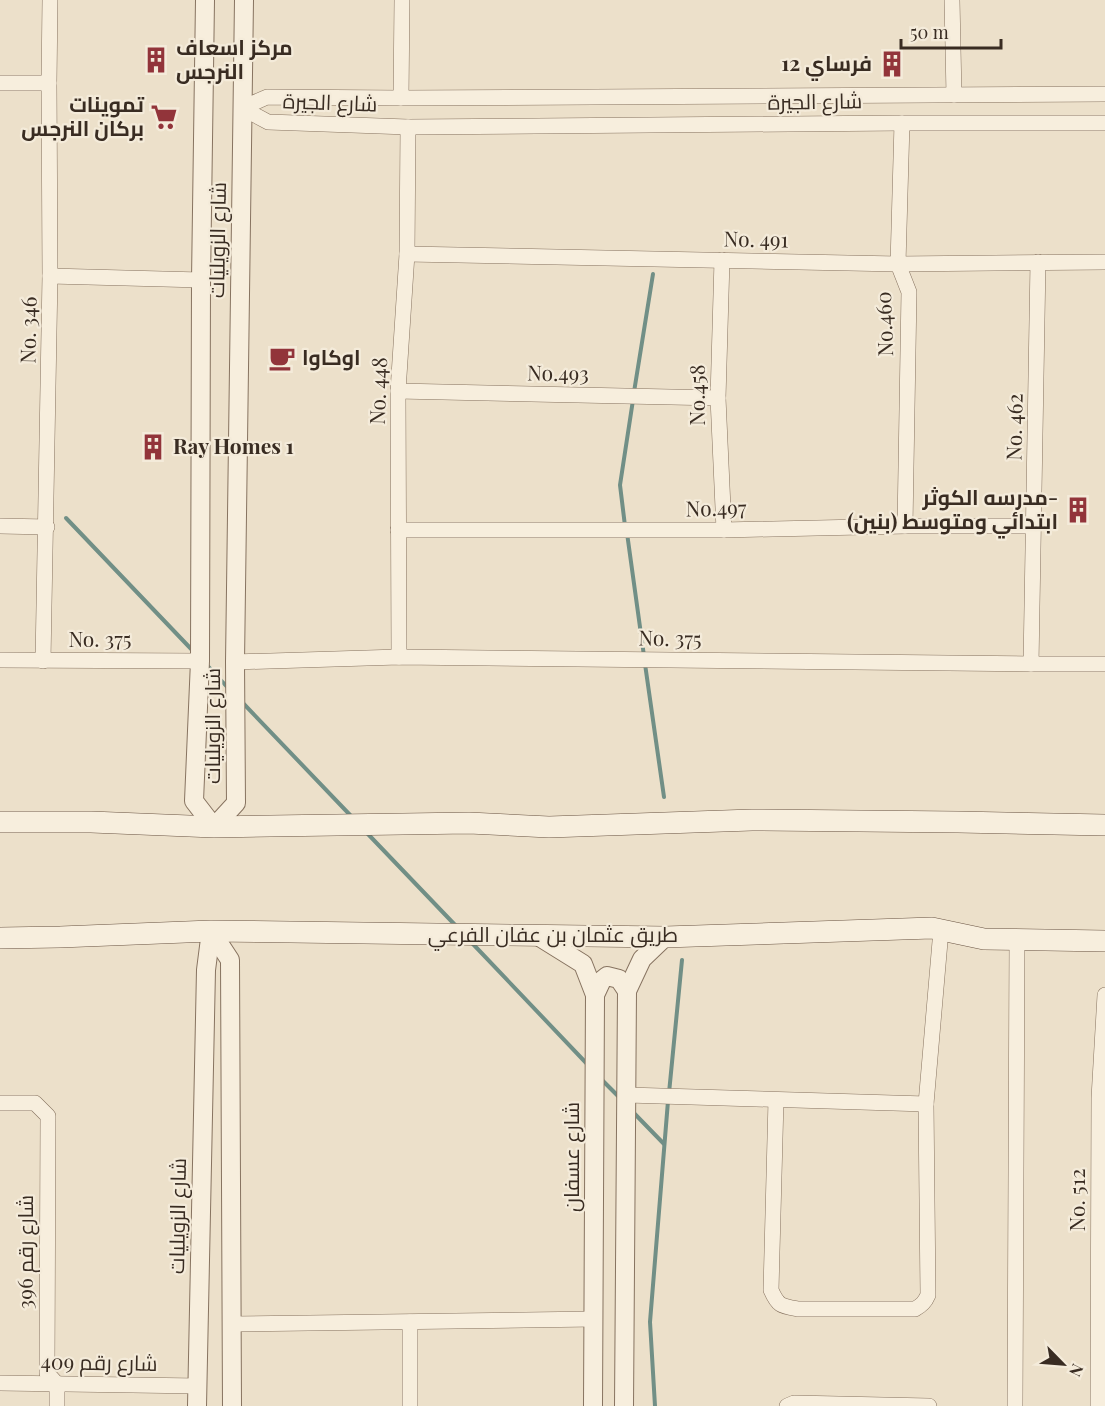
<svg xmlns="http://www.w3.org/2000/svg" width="1105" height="1406" font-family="'Playfair Display',Cairo,serif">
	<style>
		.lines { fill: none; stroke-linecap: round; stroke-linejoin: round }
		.stream { stroke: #718f86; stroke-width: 4 }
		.minor-casing { stroke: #877360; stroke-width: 16 }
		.tertiary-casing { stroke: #877360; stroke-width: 20 }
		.secondary-casing { stroke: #6a5443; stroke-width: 22 }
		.minor { stroke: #f7eedd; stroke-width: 15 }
		.tertiary { stroke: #f7eedd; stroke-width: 18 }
		.secondary { stroke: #f7eedd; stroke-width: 21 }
		.labels { text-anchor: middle; stroke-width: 4.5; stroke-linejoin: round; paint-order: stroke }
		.poi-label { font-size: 21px; font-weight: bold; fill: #392c22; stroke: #f4ebda; text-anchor: start }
		.street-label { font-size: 21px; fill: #392c22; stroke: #f4ebda }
	</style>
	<rect width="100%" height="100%" fill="#ece0ca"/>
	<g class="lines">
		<g class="stream">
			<polyline points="634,392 653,274"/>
			<polyline points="66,518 194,652"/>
			<polyline points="625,526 620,485 633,400"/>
			<polyline points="627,533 644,656"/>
			<polyline points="206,664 229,689"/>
			<polyline points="645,664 664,797"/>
			<polyline points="241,701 352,817"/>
			<polyline points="366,832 457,927"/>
			<polyline points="472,943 589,1066"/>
			<polyline points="600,1078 620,1098"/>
			<polyline points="669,1093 682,960"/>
			<polyline points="631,1110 664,1144"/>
			<polyline points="655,1406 650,1322 668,1101"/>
		</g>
		<g class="minor-casing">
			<g id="minor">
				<polyline points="952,0 954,95"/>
				<polyline points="0,83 49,83"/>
				<polyline points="401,98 402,0"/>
				<polyline points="242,108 268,122 408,127 902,123 1105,123"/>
				<polyline points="242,108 267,97 401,98 1105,94"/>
				<polyline points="902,123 898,264 909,292 905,526"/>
				<polyline points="407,254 898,264 1105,262"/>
				<polyline points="722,260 718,398 724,530"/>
				<polyline points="50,276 201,280"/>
				<polyline points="398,391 718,398"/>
				<polyline points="0,526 47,527"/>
				<polyline points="398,530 724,530 905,526 1034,526"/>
				<polyline points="399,657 398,391 407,254 408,127"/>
				<polyline points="0,660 200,661"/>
				<polyline points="43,661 50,276 49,83 50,0"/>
				<polyline points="235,662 399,657 1031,664 1105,664"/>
				<polyline points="1031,664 1038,262"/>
				<polyline points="627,1095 926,1104"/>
				<path d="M776,1100L771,1290C778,1306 781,1306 798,1309H915C922,1305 925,1302 928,1295L926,1104L941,930"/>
				<polyline points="0,1103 35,1103 48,1116 47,1373 57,1384 57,1406"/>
				<polyline points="233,1324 594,1319"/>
				<polyline points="0,1383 198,1386"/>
				<polyline points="410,1406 410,1322"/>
				<polyline points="787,1406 794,1403 929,1406"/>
				<polyline points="1015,1406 1017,940"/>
				<polyline points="1098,1406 1099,1098 1105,995"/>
			</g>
		</g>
		<g class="tertiary-casing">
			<g id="tertiary">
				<polyline points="205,0 201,280 200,661 194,801 214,827 236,803 235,662 244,0"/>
				<polyline points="211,931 230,960 232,1406"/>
				<polyline points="538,936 583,964 595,995 593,1406"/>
				<polyline points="595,995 602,980 607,976 619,979 627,991"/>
				<polyline points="197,1406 206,970 211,931"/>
				<polyline points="624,1406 627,991 642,959 665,937"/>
			</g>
		</g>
		<g class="secondary-casing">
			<g id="secondary">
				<polyline points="0,822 91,822 214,827 469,823 549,827 752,820 958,822 1105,825"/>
				<polyline points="0,938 60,937 211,931 665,937 932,928 984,939 1105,941"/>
			</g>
		</g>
		<use href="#minor" class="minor"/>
		<use href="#tertiary" class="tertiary"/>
		<use href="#secondary" class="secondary"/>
	</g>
	<defs>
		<g id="building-bare" transform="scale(2.07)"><path d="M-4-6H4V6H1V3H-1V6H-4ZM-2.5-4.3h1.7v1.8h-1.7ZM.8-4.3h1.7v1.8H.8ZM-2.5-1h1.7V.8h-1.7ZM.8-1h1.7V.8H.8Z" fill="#92343a" stroke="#f4ebda" stroke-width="2.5" paint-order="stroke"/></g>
		<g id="supermarket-bare" transform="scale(2.07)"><path d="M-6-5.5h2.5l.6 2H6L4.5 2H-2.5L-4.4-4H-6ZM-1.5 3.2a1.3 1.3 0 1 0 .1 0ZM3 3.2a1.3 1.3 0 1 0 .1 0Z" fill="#92343a" stroke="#f4ebda" stroke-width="2.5" paint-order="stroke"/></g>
		<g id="cafe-bare" transform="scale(2.07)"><path d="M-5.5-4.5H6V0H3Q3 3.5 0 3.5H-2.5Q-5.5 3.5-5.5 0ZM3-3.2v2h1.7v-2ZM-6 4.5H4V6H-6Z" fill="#92343a" stroke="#f4ebda" stroke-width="2.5" paint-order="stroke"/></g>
	</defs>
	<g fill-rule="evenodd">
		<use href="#building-bare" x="156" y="60"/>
		<use href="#building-bare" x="892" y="64"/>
		<use href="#supermarket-bare" x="164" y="117"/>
		<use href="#cafe-bare" x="282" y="358"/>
		<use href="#building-bare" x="153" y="447"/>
		<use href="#building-bare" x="1078" y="510"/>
	</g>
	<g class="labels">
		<g class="poi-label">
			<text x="176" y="55">مركز اسعاف<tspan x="176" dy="24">النرجس</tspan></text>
			<text x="872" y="71" text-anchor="end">فرساي 12</text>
			<text x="144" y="112" text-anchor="end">تموينات<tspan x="144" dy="24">بركان النرجس</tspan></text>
			<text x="302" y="365">اوكاوا</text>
			<text x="173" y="454">Ray Homes 1</text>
			<text x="1058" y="505" text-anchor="end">مدرسه الكوثر-<tspan x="1058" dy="24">ابتدائي ومتوسط (بنين)</tspan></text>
		</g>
		<g class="street-label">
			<text transform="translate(815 102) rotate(-1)" y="7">شارع الجيرة</text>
			<text transform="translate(330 103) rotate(2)" y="7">شارع الجيرة</text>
			<text transform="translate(218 240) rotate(-89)" y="7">شارع الزويليات</text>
			<text transform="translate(756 240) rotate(1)" y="7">No. 491</text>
			<text transform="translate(885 324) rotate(-92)" y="7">No.460</text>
			<text transform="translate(29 330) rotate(-89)" y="7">No. 346</text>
			<text transform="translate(558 374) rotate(1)" y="7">No.493</text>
			<text transform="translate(379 391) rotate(-88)" y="7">No. 448</text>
			<text transform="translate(698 395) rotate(-90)" y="7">No.458</text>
			<text transform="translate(1015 427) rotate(-89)" y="7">No. 462</text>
			<text transform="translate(716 509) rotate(-1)" y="7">No.497</text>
			<text transform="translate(670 639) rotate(1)" y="7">No. 375</text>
			<text x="100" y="647">No. 375</text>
			<text transform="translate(213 726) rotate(-90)" y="7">شارع الزويليات</text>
			<text x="553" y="942">طريق عثمان بن عفان الفرعي</text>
			<text transform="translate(572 1157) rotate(-90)" y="7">شارع عسفان</text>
			<text transform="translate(1078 1200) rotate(-90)" y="7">No. 512</text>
			<text transform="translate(178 1216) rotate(-89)" y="7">شارع الزويليات</text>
			<text transform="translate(26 1252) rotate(-90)" y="7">شارع رقم 396</text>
			<text transform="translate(99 1363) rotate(1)" y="7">شارع رقم 409</text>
		</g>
	</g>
	<g transform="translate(1063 1364) rotate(115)" stroke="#f4ebda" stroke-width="4.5" paint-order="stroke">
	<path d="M0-4.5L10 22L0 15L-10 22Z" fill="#392c22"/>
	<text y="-9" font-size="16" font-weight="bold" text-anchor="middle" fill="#392c22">N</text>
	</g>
	<path d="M901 39v9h100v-9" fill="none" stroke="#392c22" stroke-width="3"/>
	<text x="910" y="39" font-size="18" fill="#392c22" stroke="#f4ebda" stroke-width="4.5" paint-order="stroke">50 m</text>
</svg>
